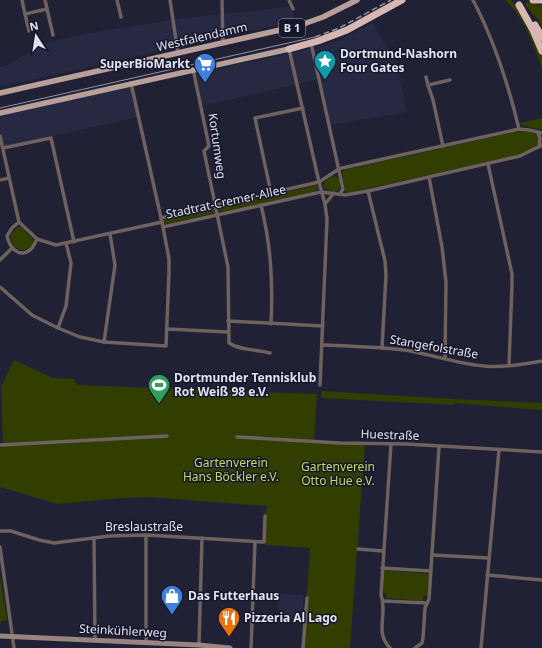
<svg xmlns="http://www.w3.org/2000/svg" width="542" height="648" font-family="'Noto Sans',sans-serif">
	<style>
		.built { fill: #272842 }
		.green { fill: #313e00 }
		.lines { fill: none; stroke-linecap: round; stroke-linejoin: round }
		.street { stroke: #6e615e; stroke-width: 3.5 }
		.secondary { stroke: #988480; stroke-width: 5 }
		.primary { stroke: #b99f99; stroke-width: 5.5 }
		.highway { stroke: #d7b7b1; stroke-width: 7 }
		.tram { stroke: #9293a4; stroke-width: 1 }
		.rail { stroke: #9293a4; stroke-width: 1.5; stroke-dasharray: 6 3; stroke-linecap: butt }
		.labels { text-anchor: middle; stroke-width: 3; stroke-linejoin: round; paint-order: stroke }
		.shield { fill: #17172b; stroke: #a5a6b6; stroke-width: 1 }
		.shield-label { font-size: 11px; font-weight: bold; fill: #e2e3f1 }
		.street-label { font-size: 12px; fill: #e2e3f1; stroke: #17172b }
		.poi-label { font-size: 12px; font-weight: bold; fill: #e2e3f1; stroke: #17172b; text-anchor: start }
		.park-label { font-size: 12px; fill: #bedd60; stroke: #17172b }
	</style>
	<rect width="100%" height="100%" fill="#202135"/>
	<g class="built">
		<polygon points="288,7 292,10 295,21 0,87 0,67 9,64 45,43 84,34 184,18"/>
		<polygon points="373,22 384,43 396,62 407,112 330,125 319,79 202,106 196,73 298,52 327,44 344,38"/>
		<polygon points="131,86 138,117 3,147 0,129 0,115"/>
		<polygon points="279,594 304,595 302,623 285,623 277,624"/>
	</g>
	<g class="green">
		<path d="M505,0H511C521,12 540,42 542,57C542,61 542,65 542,69C534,45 525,18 505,0Z"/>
		<polygon points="527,2 539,5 542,5 542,27 538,20 525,5"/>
		<polygon points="542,118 542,130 521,125 520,123"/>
		<path d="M514,132C521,131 540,129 538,141C538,142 536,146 536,147C532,150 525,152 521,154L348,193L345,190L342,173L344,170Z"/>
		<path d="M333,176C340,176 342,184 339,190C335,193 327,191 323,187L324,182Z"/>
		<polygon points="317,185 318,188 316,191 221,212 219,209 220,207"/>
		<polygon points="213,208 215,209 214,213 166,224 164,224 163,221 165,219"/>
		<path d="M18,227H21L34,240C29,256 9,252 11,234Z"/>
		<polygon points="14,360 53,378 74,379 78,385 317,394 314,441 365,444 350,648 303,648 310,548 265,545 265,513 267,506 147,497 122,498 57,504 0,487 0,445 3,444 1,387"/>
		<polygon points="321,391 454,399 542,403 542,410 454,403 454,405 321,398"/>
		<polygon points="384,570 429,574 427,596 423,596 423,601 386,598 386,594 383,593"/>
		<polygon points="0,575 7,620 2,621 0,624"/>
	</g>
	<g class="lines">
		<g class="street">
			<polyline points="22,0 25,14 47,9"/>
			<polyline points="45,0 53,35"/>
			<polyline points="117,0 121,17"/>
			<polyline points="170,0 178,53"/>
			<polyline points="222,0 223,44"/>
			<polyline points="289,0 293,9"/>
			<path d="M473,0C495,42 508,83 519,129"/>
			<polyline points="25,14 29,31"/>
			<polyline points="311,43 343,189 340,194"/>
			<polyline points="289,49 319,182 325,204 327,219 320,385"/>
			<path d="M193,69L209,146L204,151L228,267L229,343C241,351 257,349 270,353"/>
			<polyline points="426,77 428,85"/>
			<polyline points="538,133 540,138 539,147"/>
			<polyline points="0,136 19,222"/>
			<polyline points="443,146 433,100 428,85 450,80"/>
			<polyline points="3,148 51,138 74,242"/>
			<polyline points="488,164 512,274 512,285 509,365"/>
			<polyline points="429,177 442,247 446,282 445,358"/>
			<polyline points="0,180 9,178"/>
			<polyline points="368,191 385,261 386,275 382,348"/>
			<polyline points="271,193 255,118 303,108"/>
			<polyline points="325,204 334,193"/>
			<path d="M261,205C271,246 273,281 271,324"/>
			<polyline points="161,218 319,182 339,169 342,168 519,129 529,130 542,133"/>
			<polyline points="19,222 37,239 56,245 162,222"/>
			<path d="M19,222L12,228L7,236C9,246 18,259 30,250C33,248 35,243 37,239"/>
			<polyline points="163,227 321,192 345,195 368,191 520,156 542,145"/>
			<polyline points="0,260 12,248"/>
			<polyline points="0,287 32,315 58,328 80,337 104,342 166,346 169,272 169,259 163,227 131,83"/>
			<polyline points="228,321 323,326"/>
			<polyline points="58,328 66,306 71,263 66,243"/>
			<polyline points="167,329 228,332"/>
			<polyline points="104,342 115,265 110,234"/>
			<path d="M322,345C349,346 377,347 404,350C431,354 457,364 484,366C503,368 523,364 542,361"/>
			<polyline points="237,437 340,443 406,444 542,452"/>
			<polyline points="0,445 167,436"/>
			<polyline points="0,531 11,531 39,540 54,543 109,536 146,535 264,542 265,516"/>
			<polyline points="146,535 146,642"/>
			<polyline points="94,538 95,640"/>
			<polyline points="0,547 14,648"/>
			<polyline points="358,549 383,551"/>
			<polyline points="432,555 489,558"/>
			<polyline points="382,568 431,571"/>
			<polyline points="487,575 542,580"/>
			<polyline points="383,601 427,603"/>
			<polyline points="199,645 202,538"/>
			<polyline points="251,648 255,542"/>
			<polyline points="303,648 307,598"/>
			<path d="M390,648C374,631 388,616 381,595L391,444"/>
			<polyline points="415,648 422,643 423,638 425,608 429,599 439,447"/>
			<polyline points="481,648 499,450"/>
		</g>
		<polyline class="secondary" points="0,636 199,645 230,648"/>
		<g class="primary">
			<polyline points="0,93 298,26 323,17 357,0"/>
			<polyline points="0,113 289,49"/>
		</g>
		<g class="highway">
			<polyline points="533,0 542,0"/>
			<polyline points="519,5 533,30 542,51"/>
			<polyline points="535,25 542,37"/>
			<polyline points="289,49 318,41 347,30 402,0"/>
		</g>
		<polyline class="tram" points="0,108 315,37"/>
		<polyline class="rail" points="315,37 339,28 391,0"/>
	</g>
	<defs>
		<g id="sight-pin" transform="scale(1.15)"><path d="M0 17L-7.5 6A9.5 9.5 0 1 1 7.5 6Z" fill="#0f9aa8" stroke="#17172b"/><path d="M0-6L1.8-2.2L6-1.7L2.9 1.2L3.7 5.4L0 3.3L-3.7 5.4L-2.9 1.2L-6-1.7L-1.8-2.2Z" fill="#fff"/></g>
		<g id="supermarket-pin" transform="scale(1.15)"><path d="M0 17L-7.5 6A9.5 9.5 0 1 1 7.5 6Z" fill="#3f7fe0" stroke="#17172b"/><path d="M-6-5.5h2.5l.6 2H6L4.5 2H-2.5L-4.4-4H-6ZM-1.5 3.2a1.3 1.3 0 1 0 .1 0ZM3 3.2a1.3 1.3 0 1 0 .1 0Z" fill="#fff"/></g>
		<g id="stadium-pin" transform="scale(1.15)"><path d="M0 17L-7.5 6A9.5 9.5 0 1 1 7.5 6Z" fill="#2e9e5b" stroke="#17172b"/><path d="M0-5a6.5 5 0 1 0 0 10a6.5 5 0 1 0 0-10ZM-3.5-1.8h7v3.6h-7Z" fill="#fff"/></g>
		<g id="shop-pin" transform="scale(1.15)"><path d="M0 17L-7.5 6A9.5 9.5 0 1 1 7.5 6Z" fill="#3f7fe0" stroke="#17172b"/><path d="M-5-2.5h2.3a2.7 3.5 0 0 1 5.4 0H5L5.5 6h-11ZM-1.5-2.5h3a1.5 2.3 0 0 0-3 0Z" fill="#fff"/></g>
		<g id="restaurant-pin" transform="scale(1.15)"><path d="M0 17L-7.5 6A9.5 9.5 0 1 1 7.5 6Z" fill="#e8710a" stroke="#17172b"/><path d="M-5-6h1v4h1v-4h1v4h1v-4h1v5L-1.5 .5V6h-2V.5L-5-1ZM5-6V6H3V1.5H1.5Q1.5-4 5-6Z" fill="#fff"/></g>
	</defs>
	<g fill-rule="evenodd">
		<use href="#sight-pin" x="325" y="61"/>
		<use href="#supermarket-pin" x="205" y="64"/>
		<use href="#stadium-pin" x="159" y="385"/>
		<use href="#shop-pin" x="172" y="596"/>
		<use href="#restaurant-pin" x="229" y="618"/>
	</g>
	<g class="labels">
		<rect class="shield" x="279" y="19" width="26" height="18" rx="3"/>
		<g class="shield-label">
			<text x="292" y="32">B 1</text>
		</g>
		<g class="street-label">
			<text transform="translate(202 37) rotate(-13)" y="4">Westfalendamm</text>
			<text transform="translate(217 146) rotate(82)" y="4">Kortumweg</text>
			<text transform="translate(226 202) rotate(-12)" y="4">Stadtrat-Cremer-Allee</text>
			<text transform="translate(434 347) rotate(10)" y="4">Stangefolstraße</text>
			<text transform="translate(390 435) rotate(2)" y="4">Huestraße</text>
			<text x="144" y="531">Breslaustraße</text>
			<text transform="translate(123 631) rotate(3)" y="4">Steinkühlerweg</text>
		</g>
		<g class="poi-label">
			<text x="340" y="58">Dortmund-Nashorn<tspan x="340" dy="14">Four Gates</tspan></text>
			<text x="190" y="68" text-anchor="end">SuperBioMarkt</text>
			<text x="174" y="382">Dortmunder Tennisklub<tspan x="174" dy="14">Rot Weiß 98 e.V.</tspan></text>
			<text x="188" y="600">Das Futterhaus</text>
			<text x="244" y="622">Pizzeria Al Lago</text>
		</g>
		<g class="park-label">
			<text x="231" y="467">Gartenverein<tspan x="231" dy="14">Hans Böckler e.V.</tspan></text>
			<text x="338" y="471">Gartenverein<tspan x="338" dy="14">Otto Hue e.V.</tspan></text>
		</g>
	</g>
	<g transform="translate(36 36) rotate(348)" stroke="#17172b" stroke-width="3" paint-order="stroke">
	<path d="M0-3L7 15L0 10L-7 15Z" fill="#e2e3f1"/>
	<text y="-6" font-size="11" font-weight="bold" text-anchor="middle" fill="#e2e3f1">N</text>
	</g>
</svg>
